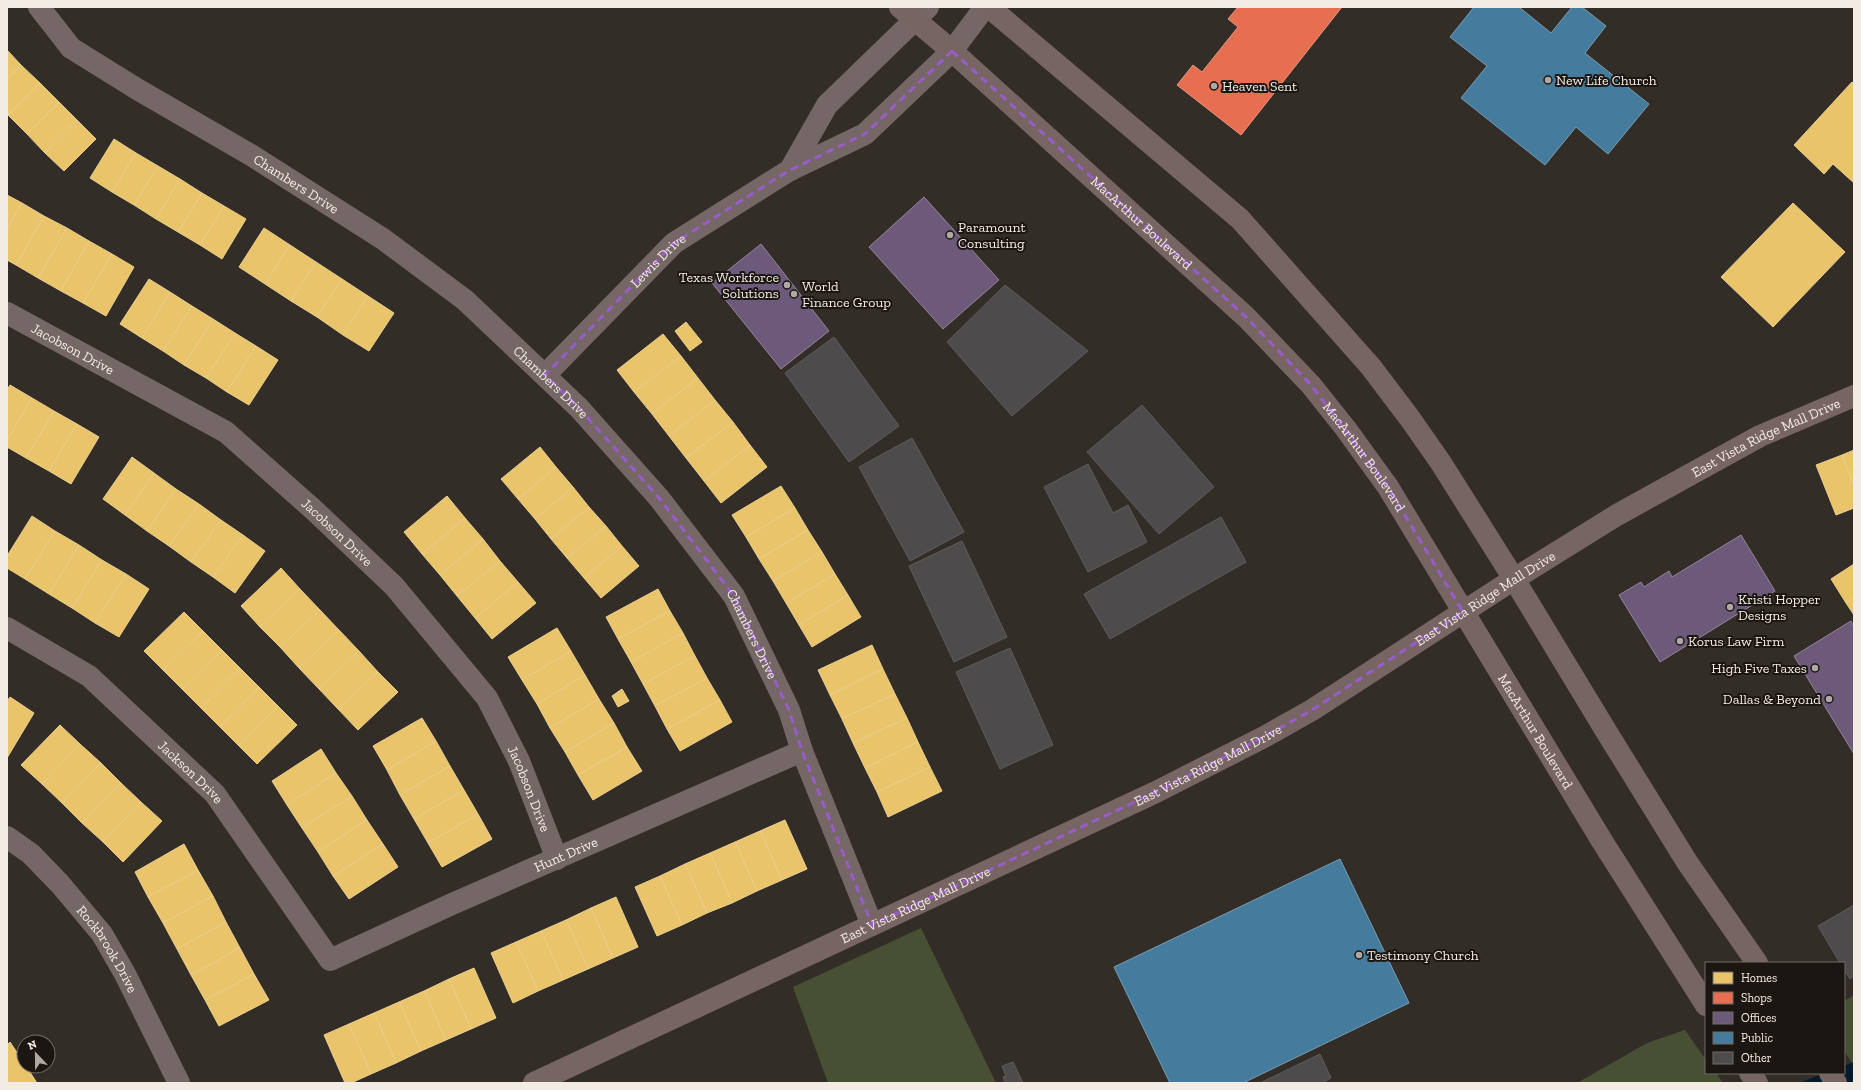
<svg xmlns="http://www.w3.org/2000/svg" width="1861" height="1090" font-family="'Zilla Slab',serif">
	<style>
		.green { fill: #485034 }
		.water { fill: #051b2c }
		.homes { fill: #e9c46a; stroke: #ecd08f }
		.shops { fill: #e76f51; stroke: #eb947d }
		.offices { fill: #6d597a; stroke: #95859a }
		.public { fill: #457b9d; stroke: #799db3 }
		.building { fill: #4d4b4c; stroke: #5e5c5c }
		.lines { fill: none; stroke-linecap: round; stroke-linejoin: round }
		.minor { stroke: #756766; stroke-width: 22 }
		.major { stroke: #776564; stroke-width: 22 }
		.marked { fill: none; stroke: #995cc8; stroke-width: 3; stroke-dasharray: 8 5; stroke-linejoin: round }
		.poi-dot { fill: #b0a9a3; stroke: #1b1612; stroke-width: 1.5 }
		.labels { text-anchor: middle; stroke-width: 4; stroke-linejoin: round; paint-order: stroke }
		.poi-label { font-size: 14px; fill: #f3ece5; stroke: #1b1612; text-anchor: start }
		.street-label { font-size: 14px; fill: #f3ece5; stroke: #1b1612 }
	</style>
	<rect width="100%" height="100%" fill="#332d28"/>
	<g class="green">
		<polygon points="921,928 996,1083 828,1083 793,987"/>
		<polygon points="1854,995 1854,1066 1844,1051 1844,1001"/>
		<polygon points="1685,1030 1706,1060 1706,1073 1716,1073 1723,1083 1577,1083 1647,1043"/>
	</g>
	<polygon class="water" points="1854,1062 1854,1083 1799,1083 1825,1073 1844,1073 1844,1066"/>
	<g class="homes">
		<polygon points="7,50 21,65 7,79"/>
		<polygon points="21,65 40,83 8,115 7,79"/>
		<polygon points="1852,82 1854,84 1854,183 1833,164 1824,174 1794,145"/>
		<polygon points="40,83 59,102 27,134 8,115"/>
		<polygon points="59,102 77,120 45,153 27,134"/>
		<polygon points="77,120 96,139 64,171 45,153"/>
		<polygon points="114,139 136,153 112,192 90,178"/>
		<polygon points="136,153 158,166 134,205 112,192"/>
		<polygon points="158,166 180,179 156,219 134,205"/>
		<polygon points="180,179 202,193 178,232 156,219"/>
		<polygon points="202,193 224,206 200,245 178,232"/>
		<polygon points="7,195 22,203 7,229"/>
		<polygon points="22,203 44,216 16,265 7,260 7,229"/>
		<polygon points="1793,203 1845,252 1773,327 1721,277"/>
		<polygon points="224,206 246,219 222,259 200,245"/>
		<polygon points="44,216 67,228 38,278 16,265"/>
		<polygon points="67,228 89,241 61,291 38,278"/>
		<polygon points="264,228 290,245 265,284 239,267"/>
		<polygon points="89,241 112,254 83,303 61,291"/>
		<polygon points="290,245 316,262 291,301 265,284"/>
		<polygon points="112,254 134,267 106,316 83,303"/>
		<polygon points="316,262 342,279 317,317 291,301"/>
		<polygon points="149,279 170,292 142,338 120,324"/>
		<polygon points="342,279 368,296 343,335 317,317"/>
		<polygon points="170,292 192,306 163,351 142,338"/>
		<polygon points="368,296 394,313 369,351 343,335"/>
		<polygon points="192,306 213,319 184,365 163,351"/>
		<polygon points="213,319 235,333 206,378 184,365"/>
		<polygon points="686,322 702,342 690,351 675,331"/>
		<polygon points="235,333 256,346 227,392 206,378"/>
		<polygon points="663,334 681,356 634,392 617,370"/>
		<polygon points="256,346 278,360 249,405 227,392"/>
		<polygon points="681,356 698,378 652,414 634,392"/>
		<polygon points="698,378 715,400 669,436 652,414"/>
		<polygon points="10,385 32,398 7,440 7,390"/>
		<polygon points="32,398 54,411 26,458 7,447 7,440"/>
		<polygon points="715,400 733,422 686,458 669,436"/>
		<polygon points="54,411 77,424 49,471 26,458"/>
		<polygon points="733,422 750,445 704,481 686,458"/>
		<polygon points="77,424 99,437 71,484 49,471"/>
		<polygon points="750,445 767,467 721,503 704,481"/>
		<polygon points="540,447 556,467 518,499 501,479"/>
		<polygon points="1854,450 1854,486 1842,455"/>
		<polygon points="1842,455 1854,486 1854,508 1836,515 1816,465"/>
		<polygon points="132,457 154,473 125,515 103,499"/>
		<polygon points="556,467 573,487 535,519 518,499"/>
		<polygon points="154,473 176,489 147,531 125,515"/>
		<polygon points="781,486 795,508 746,537 732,515"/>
		<polygon points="573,487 589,507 551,539 535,519"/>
		<polygon points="176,489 199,504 169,546 147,531"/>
		<polygon points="447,496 465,518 422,554 404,532"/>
		<polygon points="199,504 221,520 191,562 169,546"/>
		<polygon points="589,507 606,526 567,558 551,539"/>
		<polygon points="795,508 808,530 759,559 746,537"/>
		<polygon points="32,516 55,531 25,579 7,568 7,556"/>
		<polygon points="465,518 483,539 440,575 422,554"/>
		<polygon points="221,520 243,535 213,577 191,562"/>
		<polygon points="606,526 622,546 584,578 567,558"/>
		<polygon points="808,530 822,552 773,581 759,559"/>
		<polygon points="55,531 79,545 49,594 25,579"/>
		<polygon points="243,535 265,551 235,593 213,577"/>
		<polygon points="483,539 500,561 457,596 440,575"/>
		<polygon points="79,545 102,560 72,608 49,594"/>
		<polygon points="622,546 639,566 601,598 584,578"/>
		<polygon points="822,552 835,574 786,603 773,581"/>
		<polygon points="102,560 126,574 95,623 72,608"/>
		<polygon points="500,561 518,582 475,618 457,596"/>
		<polygon points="1854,564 1854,598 1846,603 1831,579"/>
		<polygon points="281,568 300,589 260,627 241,606"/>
		<polygon points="126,574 149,589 119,637 95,623"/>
		<polygon points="835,574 848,595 799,625 786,603"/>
		<polygon points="518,582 536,603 492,639 475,618"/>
		<polygon points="300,589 320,610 280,647 260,627"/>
		<polygon points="658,589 670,611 618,639 606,617"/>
		<polygon points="848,595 861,617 812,647 799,625"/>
		<polygon points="1854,598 1854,615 1846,603"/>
		<polygon points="320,610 339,630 299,668 280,647"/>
		<polygon points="670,611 683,633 631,662 618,639"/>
		<polygon points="184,612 203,631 163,670 144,651"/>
		<polygon points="557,628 571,651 522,680 508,657"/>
		<polygon points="339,630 359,651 319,689 299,668"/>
		<polygon points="203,631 222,650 182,689 163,670"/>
		<polygon points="683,633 695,656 643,684 631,662"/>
		<polygon points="872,645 883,669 830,695 818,670"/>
		<polygon points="222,650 240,668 201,708 182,689"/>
		<polygon points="359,651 378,672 338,709 319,689"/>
		<polygon points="571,651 585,675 537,704 522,680"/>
		<polygon points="695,656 707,678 655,706 643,684"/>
		<polygon points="240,668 259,687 220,727 201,708"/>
		<polygon points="883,669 895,694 842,719 830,695"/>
		<polygon points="378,672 398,692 358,730 338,709"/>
		<polygon points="585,675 599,699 550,728 537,704"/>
		<polygon points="707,678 720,700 667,729 655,706"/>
		<polygon points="259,687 278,706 239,746 220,727"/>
		<polygon points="622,689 629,701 618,707 612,696"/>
		<polygon points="895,694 907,718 853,743 842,719"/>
		<polygon points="10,697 34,713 7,758 7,702"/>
		<polygon points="599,699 614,723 565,752 550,728"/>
		<polygon points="720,700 732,722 680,751 667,729"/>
		<polygon points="278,706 297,725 257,764 239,746"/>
		<polygon points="422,718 436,741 387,770 373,746"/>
		<polygon points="907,718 918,742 865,768 853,743"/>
		<polygon points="614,723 627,747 578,775 565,752"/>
		<polygon points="60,725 80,744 42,784 21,765"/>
		<polygon points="436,741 450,766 400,795 387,770"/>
		<polygon points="918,742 930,767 877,792 865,768"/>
		<polygon points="80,744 101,763 62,803 42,784"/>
		<polygon points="627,747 642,771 593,800 578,775"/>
		<polygon points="321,749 336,773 287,805 272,781"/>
		<polygon points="101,763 121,783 82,823 62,803"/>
		<polygon points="450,766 464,790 414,819 400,795"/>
		<polygon points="930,767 942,791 888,817 877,792"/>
		<polygon points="336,773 352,796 302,828 287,805"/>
		<polygon points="121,783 141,802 103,842 82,823"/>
		<polygon points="464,790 478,814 428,843 414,819"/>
		<polygon points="352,796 367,820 318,852 302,828"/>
		<polygon points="141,802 162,821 123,862 103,842"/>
		<polygon points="478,814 492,839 442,867 428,843"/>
		<polygon points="367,820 383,844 333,876 318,852"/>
		<polygon points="785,820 807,869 782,880 760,831"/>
		<polygon points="760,831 782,880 757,891 735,842"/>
		<polygon points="735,842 757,891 732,903 710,853"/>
		<polygon points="184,844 198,870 148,897 135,872"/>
		<polygon points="383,844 398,867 349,899 333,876"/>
		<polygon points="710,853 732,903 707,913 685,864"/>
		<polygon points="685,864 707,913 682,925 660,876"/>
		<polygon points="198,870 213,896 163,923 148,897"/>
		<polygon points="660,876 682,925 657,936 635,887"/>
		<polygon points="213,896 226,922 177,949 163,923"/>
		<polygon points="616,897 638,947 613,958 591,908"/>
		<polygon points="591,908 613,958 588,969 566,920"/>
		<polygon points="566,920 588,969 563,980 541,931"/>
		<polygon points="226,922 240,948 191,975 177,949"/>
		<polygon points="541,931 563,980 538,991 516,942"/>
		<polygon points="516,942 538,991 513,1003 491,953"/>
		<polygon points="240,948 254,974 205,1000 191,975"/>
		<polygon points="474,968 496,1018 471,1029 449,979"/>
		<polygon points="254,974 269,1000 219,1026 205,1000"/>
		<polygon points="449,979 471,1029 446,1040 424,991"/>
		<polygon points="424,991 446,1040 421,1051 399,1002"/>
		<polygon points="399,1002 421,1051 396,1063 374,1013"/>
		<polygon points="374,1013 396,1063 371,1074 349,1024"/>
		<polygon points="349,1024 371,1074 351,1083 345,1083 324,1035"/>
		<polygon points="10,1042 24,1063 24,1066 26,1066 37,1083 7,1083 7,1045"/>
	</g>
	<polygon class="shops" points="1238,7 1342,7 1241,135 1177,85 1193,65 1202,72 1238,27 1228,19"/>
	<g class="offices">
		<polygon points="924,197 999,280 943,329 869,247"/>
		<polygon points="761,244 829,331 781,369 712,283"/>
		<polygon points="1741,535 1775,591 1660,662 1619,595 1641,582 1644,587 1669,571 1672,577"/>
		<polygon points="1851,621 1854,627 1854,754 1794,656"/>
	</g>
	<g class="public">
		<polygon points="1474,7 1519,7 1551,33 1572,7 1582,7 1606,26 1585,53 1649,104 1608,154 1576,127 1545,165 1461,98 1487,66 1450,37"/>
		<polygon points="1340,859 1409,1003 1243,1083 1170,1083 1114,967"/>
	</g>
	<g class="building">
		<polygon points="1005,285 1088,351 1012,416 947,342"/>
		<polygon points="834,337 899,426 849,462 785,373"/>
		<polygon points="1142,405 1214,487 1159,534 1087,452"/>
		<polygon points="912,438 964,532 910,561 859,467"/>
		<polygon points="1088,464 1113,513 1128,505 1147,542 1088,572 1044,487"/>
		<polygon points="1221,517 1246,562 1110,639 1084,594"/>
		<polygon points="962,541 1007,637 954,662 909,566"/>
		<polygon points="1010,648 1053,745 1000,769 956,672"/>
		<polygon points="1854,905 1854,976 1850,979 1844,969 1844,963 1840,963 1818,926"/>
		<polygon points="1320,1054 1331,1078 1322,1083 1260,1083"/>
		<polygon points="1013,1062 1023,1083 1005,1083 1003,1077 1006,1076 1002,1066"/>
	</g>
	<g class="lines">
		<g class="minor">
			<path id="s1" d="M39,7L71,48L137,89L251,155L383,239L465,300L579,408L659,498L734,596L789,710L802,751L872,925"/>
			<polyline points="790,170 827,105 928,7"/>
			<path id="s2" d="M7,313L226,432L315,511L394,586L487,698L519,761L557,859"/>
			<path id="s3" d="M545,375L674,243L790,170L865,134L952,51L985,7"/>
			<path id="s4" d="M7,628L89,676L215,794L330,960L452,904L802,751"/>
			<path id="s5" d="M7,837L31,854L60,884L102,934L125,974L179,1083"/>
		</g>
		<g class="major">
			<path id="s6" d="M900,7L952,51L1246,317L1311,385L1346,429L1388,487L1602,841L1706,1005"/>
			<polyline points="989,7 1240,219 1371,367 1411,420 1441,463 1514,579 1606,731 1687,862 1757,963"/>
			<polyline points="1750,1073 1757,1083"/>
			<polyline points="1830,1073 1836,1083"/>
			<path id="s7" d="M534,1083L1156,792L1264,737L1312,710L1514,579L1617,515L1760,436L1854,396"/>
		</g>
	</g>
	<path class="marked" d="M952,51L1246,317L1311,385L1388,487L1463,612L1312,710L1264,737L1156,792L872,925L802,751L789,710L734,596L659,498L579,408L545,375L674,243L790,170L865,134Z"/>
	<g class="poi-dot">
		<circle cx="1548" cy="80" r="4"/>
		<circle cx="1214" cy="86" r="4"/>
		<circle cx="950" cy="235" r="4"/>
		<circle cx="787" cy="285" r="4"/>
		<circle cx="794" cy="294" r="4"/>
		<circle cx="1730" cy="607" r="4"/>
		<circle cx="1680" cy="641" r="4"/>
		<circle cx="1815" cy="668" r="4"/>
		<circle cx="1829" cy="699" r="4"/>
		<circle cx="1359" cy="955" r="4"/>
	</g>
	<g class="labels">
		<g class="poi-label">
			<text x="1556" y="85">New Life Church</text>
			<text x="1222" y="91">Heaven Sent</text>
			<text x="958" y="232">Paramount<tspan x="958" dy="16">Consulting</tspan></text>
			<text x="779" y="282" text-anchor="end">Texas Workforce<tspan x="779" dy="16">Solutions</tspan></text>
			<text x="802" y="291">World<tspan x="802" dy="16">Finance Group</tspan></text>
			<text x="1738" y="604">Kristi Hopper<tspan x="1738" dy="16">Designs</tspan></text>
			<text x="1688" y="646">Korus Law Firm</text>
			<text x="1807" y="673" text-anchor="end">High Five Taxes</text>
			<text x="1821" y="704" text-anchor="end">Dallas &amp; Beyond</text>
			<text x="1367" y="960">Testimony Church</text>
		</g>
		<g class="street-label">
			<text dy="5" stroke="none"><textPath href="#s1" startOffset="315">Chambers Drive</textPath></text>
			<text dy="5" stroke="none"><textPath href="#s6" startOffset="324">MacArthur Boulevard</textPath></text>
			<text dy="5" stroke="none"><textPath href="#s3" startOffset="161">Lewis Drive</textPath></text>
			<text dy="5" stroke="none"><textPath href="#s2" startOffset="75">Jacobson Drive</textPath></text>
			<text dy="5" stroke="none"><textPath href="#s1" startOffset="639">Chambers Drive</textPath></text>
			<text dy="5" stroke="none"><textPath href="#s7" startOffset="1393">East Vista Ridge Mall Drive</textPath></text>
			<text dy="5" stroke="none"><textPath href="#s6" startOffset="648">MacArthur Boulevard</textPath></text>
			<text dy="5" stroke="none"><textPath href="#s2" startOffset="399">Jacobson Drive</textPath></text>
			<text dy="5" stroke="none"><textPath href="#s7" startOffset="1069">East Vista Ridge Mall Drive</textPath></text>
			<text dy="5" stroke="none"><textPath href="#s1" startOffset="963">Chambers Drive</textPath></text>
			<text dy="5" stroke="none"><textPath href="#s6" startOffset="972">MacArthur Boulevard</textPath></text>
			<text dy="5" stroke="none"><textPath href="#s7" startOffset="745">East Vista Ridge Mall Drive</textPath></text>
			<text dy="5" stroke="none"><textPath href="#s4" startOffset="235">Jackson Drive</textPath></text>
			<text dy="5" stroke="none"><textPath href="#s2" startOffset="723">Jacobson Drive</textPath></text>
			<text dy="5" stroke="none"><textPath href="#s4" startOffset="728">Hunt Drive</textPath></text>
			<text dy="5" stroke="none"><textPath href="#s7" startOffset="421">East Vista Ridge Mall Drive</textPath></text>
			<text dy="5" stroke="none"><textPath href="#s5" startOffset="152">Rockbrook Drive</textPath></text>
		</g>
	</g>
	<rect width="1861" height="1090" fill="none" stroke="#f3ece5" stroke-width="16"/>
	<rect x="1705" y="962" width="140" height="112" fill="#1b1612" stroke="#716c66"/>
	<rect x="1713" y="972" width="20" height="12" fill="#e9c46a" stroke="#716c66"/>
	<text x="1741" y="982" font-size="12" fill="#f3ece5">Homes</text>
	<rect x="1713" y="992" width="20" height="12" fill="#e76f51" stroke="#716c66"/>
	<text x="1741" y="1002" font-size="12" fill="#f3ece5">Shops</text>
	<rect x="1713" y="1012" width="20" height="12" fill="#6d597a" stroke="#716c66"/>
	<text x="1741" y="1022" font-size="12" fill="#f3ece5">Offices</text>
	<rect x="1713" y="1032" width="20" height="12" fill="#457b9d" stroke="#716c66"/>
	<text x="1741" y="1042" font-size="12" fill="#f3ece5">Public</text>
	<rect x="1713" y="1052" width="20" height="12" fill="#4d4b4c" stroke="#716c66"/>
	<text x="1741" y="1062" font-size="12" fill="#f3ece5">Other</text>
	<g transform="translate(36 1054) rotate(338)"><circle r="19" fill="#1b1612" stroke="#716c66"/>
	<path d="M0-3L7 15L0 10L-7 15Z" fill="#b0a9a3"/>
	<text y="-6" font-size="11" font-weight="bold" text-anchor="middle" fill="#f3ece5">N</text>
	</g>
</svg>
